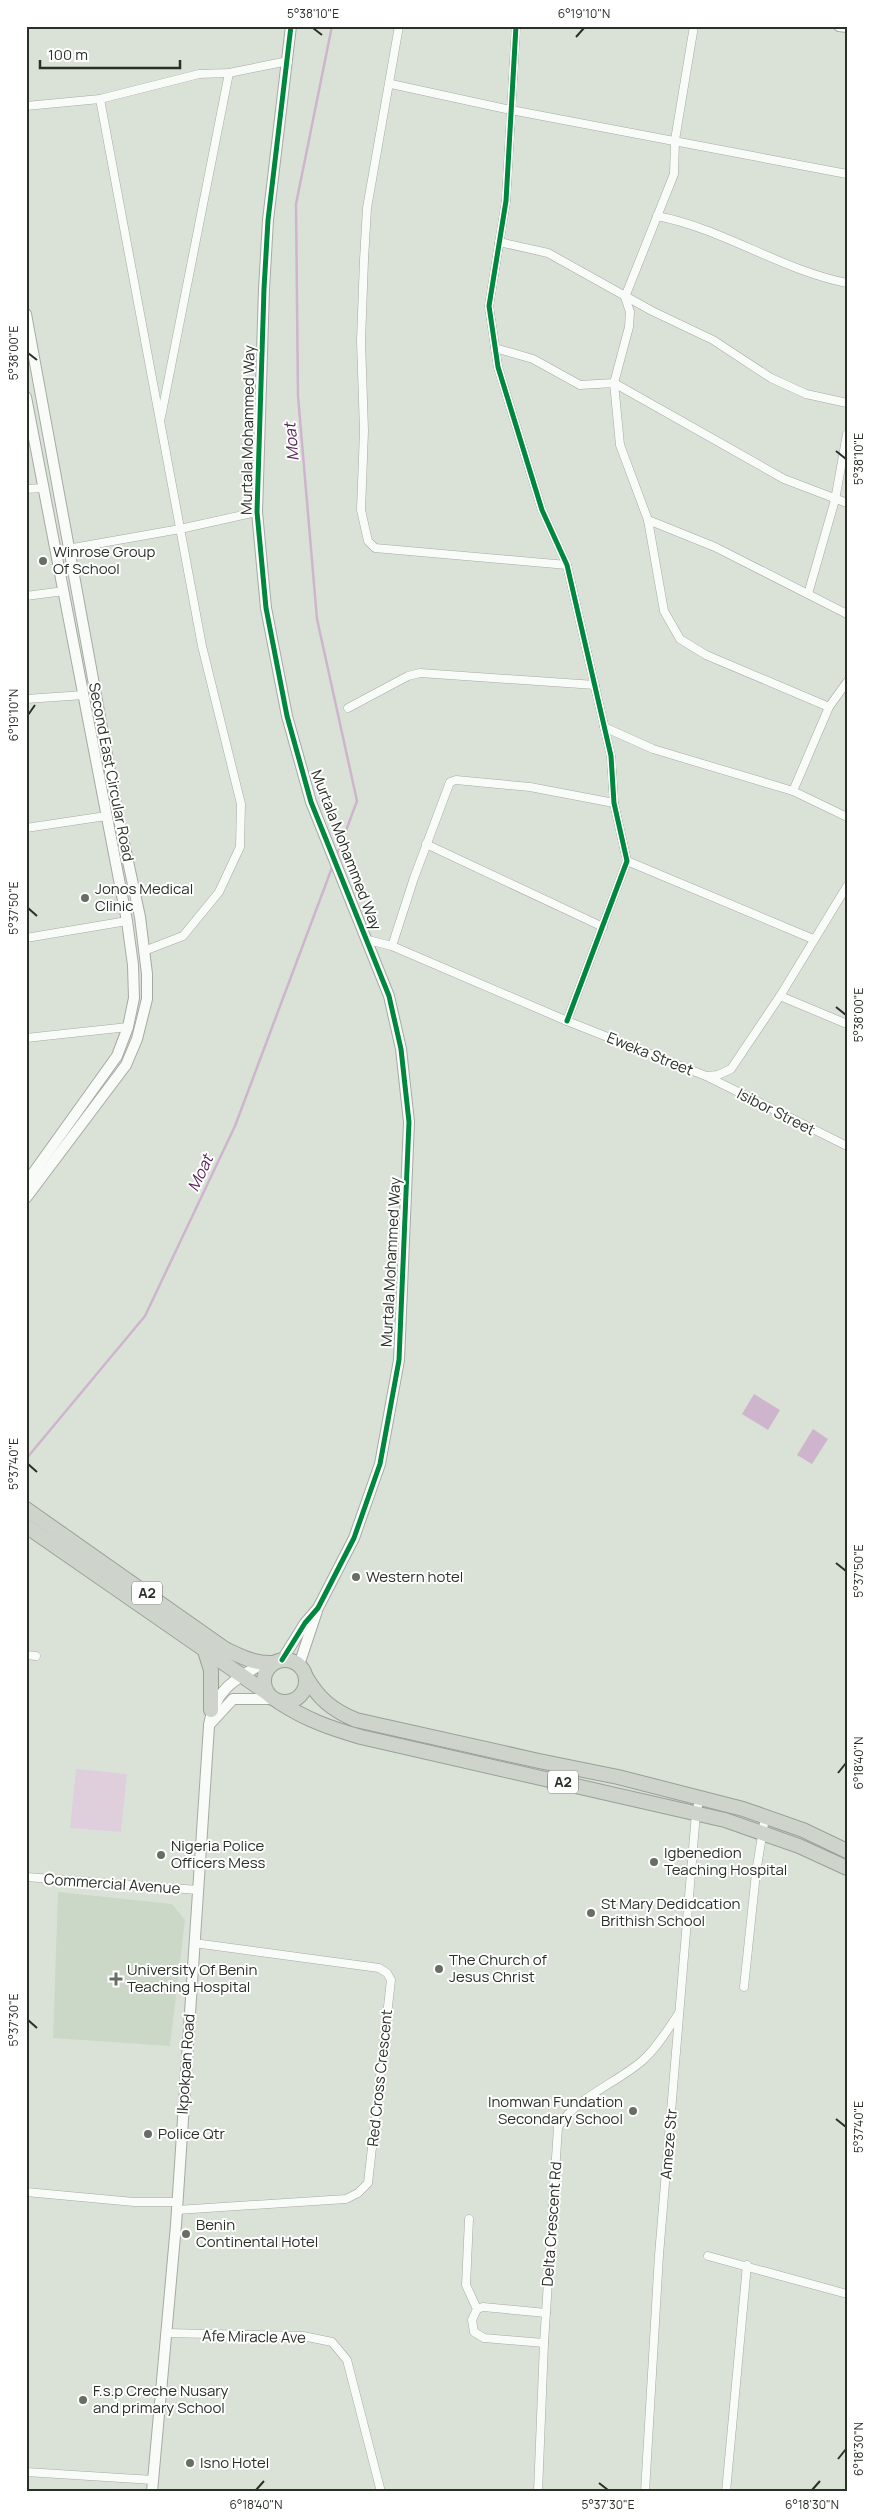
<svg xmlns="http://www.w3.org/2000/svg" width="873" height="2518" font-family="Manrope,sans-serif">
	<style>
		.built { fill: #cbd8c7 }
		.pitch { fill: #dfcfdd }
		.water { fill: #cfb4cd }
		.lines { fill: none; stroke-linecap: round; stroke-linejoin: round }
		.stream { stroke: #cfb4cd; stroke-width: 2.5 }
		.street-casing { stroke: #a5aba3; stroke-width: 9 }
		.secondary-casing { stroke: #a5aba3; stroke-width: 12 }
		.highway-casing { stroke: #97a195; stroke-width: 16 }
		.street { stroke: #f9fbf9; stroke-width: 8 }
		.secondary { stroke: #f9fbf9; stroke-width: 10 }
		.highway { stroke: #ced4cc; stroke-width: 14 }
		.cycleway-casing { stroke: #fff; stroke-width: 8 }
		.cycleway { stroke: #00873e; stroke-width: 5 }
		.ticks { fill: none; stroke: #2a2f28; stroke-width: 2 }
		.poi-dot { fill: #686e66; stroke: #fff; stroke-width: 2 }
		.labels { text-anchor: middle; stroke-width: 4; stroke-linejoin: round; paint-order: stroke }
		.shield { fill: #fff; stroke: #6a6d68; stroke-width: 1 }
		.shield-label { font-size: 14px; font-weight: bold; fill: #2a2f28 }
		.street-label { font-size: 15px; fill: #2a2f28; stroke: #fff }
		.poi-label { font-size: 15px; fill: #2a2f28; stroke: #fff; text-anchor: start }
		.water-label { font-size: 16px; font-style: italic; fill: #5a275a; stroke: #fff }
		.neatline { fill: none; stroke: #2a2f28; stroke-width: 2 }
		.ticks-label { font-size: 12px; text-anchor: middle; fill: #2a2f28 }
	</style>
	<rect width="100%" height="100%" fill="#dae2d8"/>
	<polygon class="built" points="58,1892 172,1904 185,1920 170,2046 53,2038"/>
	<polygon class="pitch" points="76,1769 127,1774 121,1832 70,1828"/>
	<g class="water">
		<polygon points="754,1394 780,1410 768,1430 742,1414"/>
		<polygon points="813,1429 828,1439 812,1464 797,1455"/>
	</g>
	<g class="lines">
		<g class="stream">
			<polyline points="332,26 296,204 298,396 317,619 357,801 338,852"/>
			<polyline points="26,1459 145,1316 235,1126 333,865"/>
		</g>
		<g class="street-casing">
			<g id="street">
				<polyline points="399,26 367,208 364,260 361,341 364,431 361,510 368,541 375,548 567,565"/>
				<polyline points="516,26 506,201 489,306 498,367 542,510 567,565 611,756 614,803 627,861 567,1021"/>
				<polyline points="694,26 675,140 674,174 625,297 630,312 629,327 614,383 620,445 648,520 664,611 680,639 706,655 829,707"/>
				<polyline points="391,84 511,110 847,174"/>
				<polyline points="100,99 202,646 241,804 240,847 219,892 183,936 144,951"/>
				<polyline points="26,106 100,99 199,74 229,73 288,61"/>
				<path d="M657,216C724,229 781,270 847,283"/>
				<polyline points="499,242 548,253 652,311 713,340 771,378 806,394 847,403"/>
				<polyline points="495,348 533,359 580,385 614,383 784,479 847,503"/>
				<polyline points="161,417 229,73"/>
				<polyline points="26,489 44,488"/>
				<polyline points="648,520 715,547 847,614"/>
				<polyline points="56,551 180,529 257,512"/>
				<polyline points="808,594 835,500 847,434"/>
				<polyline points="26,596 64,591"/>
				<polyline points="26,699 84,695"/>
				<polyline points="348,708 408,676 420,673 595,685"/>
				<polyline points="604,727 653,749 793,791 847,817"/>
				<polyline points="793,791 829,707 847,682"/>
				<polyline points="26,828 106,816"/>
				<polyline points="426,844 603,927"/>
				<polyline points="627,861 813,939"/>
				<polyline points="26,938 127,921"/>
				<polyline points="368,940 392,946 567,1021 706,1076 718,1075 731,1069 780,996 847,886"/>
				<polyline points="392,946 414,878 450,782 456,780 530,787 614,803"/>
				<polyline points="780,996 847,1024"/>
				<polyline points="26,1038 128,1027"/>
				<polyline points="708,1077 847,1146"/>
				<polyline points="26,1655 36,1656"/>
				<polyline points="26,1877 198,1890"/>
				<polyline points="744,1987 756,1873 765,1817"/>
				<polyline points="26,2192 134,2202 176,2202"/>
				<polyline points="177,2210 346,2199 358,2193 368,2183 391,1980 387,1973 379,1968 194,1943"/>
				<polyline points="469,2219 466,2285 477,2309 472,2320 474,2332 484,2338 544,2343"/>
				<polyline points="708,2256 847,2294"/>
				<polyline points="477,2309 483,2307 546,2313"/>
				<polyline points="166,2333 303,2336 332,2342 347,2360 381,2492"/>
				<polyline points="26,2472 153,2480"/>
				<path d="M538,2492L544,2343L558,2127C577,2097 615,2084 642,2061C657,2048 668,2029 679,2013"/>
				<polyline points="645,2492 659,2255 696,1813 700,1798"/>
				<polyline points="726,2492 747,2265"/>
			</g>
		</g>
		<g class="secondary-casing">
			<g id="secondary">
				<polyline points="839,26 847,27"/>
				<polyline points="26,314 118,815 140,917 147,974 147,999 137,1039 126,1065 26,1198"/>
				<polyline points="26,397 127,921 133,965 134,998 128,1027 117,1056 26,1183"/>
				<polyline points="282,1660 305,1623 318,1608 354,1538 380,1464 399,1360 409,1122 401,1049 389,996 311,802 287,716 266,608 257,512 264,289 268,220 291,26"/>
				<polyline points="299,1665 317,1611"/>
				<polyline points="209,1725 233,1699 273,1699"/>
				<path d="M152,2492L176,2225L209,1726C214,1691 233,1680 262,1664"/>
			</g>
		</g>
		<g class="highway-casing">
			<g id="highway">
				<path d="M26,1509L225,1649C242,1657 255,1664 273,1663"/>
				<polyline points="26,1526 267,1693"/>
				<polyline points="205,1651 211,1670 211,1710"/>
				<circle cx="285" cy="1681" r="21"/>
				<path d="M306,1677C319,1699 332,1710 356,1720L539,1761L618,1777L743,1809L803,1830L847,1851"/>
				<path d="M279,1702C307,1720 330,1728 361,1737L725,1820L799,1846L847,1868"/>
			</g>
		</g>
		<use href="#street" class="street"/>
		<use href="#secondary" class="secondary"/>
		<use href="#highway" class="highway"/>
		<g class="cycleway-casing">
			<g id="cycleway">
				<polyline points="516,26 506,201 489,306 498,367 542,510 567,565 611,756 614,803 627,861 567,1021"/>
				<polyline points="282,1660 305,1623 318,1608 354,1538 380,1464 399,1360 409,1122 401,1049 389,996 311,802 287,716 266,608 257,512 264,289 268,220 291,26"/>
			</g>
		</g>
		<use href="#cycleway" class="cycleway"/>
	</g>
	<path class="ticks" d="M313,28L322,35M576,37L584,28M28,353L37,360M836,451L846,459M28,715L35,705M28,908L37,916M836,1007L846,1015M28,1464L37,1472M836,1563L846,1571M838,1773L846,1763M28,2020L37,2028M836,2119L846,2127M838,2459L846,2449M599,2483L608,2490M256,2490L264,2481M812,2490L820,2481"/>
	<g class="poi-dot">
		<circle cx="43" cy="561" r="5"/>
		<circle cx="85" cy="898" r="5"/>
		<circle cx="356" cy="1577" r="5"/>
		<circle cx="161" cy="1855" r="5"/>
		<circle cx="654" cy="1862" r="5"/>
		<circle cx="591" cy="1913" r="5"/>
		<circle cx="439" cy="1969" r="5"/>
		<path d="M113.5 1971.5h5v5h5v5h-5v5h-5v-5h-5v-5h5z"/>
		<circle cx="633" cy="2111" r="5"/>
		<circle cx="148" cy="2134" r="5"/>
		<circle cx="186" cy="2234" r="5"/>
		<circle cx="83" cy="2400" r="5"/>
		<circle cx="190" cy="2463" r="5"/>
	</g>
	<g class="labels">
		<g class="shield">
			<rect x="132" y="1581.5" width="30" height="23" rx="4"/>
			<rect x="548" y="1770.5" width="30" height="23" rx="4"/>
		</g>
		<g class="shield-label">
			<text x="147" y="1598">A2</text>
			<text x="563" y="1787">A2</text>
		</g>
		<g class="street-label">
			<text transform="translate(248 430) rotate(-89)" y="5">Murtala Mohammed Way</text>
			<text transform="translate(111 772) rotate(79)" y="5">Second East Circular Road</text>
			<text transform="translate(346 850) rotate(69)" y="5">Murtala Mohammed Way</text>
			<text transform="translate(650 1054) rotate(22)" y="5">Eweka Street</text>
			<text transform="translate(776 1112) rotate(27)" y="5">Isibor Street</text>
			<text transform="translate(391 1262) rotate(-87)" y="5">Murtala Mohammed Way</text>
			<text transform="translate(112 1884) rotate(4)" y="5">Commercial Avenue</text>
			<text transform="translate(186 2064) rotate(-86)" y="5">Ikpokpan Road</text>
			<text transform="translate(380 2078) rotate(-84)" y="5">Red Cross Crescent</text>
			<text transform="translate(669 2144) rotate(-85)" y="5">Ameze Str</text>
			<text transform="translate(552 2224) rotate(-86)" y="5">Delta Crescent Rd</text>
			<text transform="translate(254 2337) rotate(1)" y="5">Afe Miracle Ave</text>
		</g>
		<g class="poi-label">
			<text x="53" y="557">Winrose Group<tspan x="53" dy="17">Of School</tspan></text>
			<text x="95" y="894">Jonos Medical<tspan x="95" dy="17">Clinic</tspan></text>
			<text x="366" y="1582">Western hotel</text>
			<text x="171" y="1851">Nigeria Police<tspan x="171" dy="17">Officers Mess</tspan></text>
			<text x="664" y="1858">Igbenedion<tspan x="664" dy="17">Teaching Hospital</tspan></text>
			<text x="601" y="1909">St Mary Dedidcation<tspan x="601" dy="17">Brithish School</tspan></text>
			<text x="449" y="1965">The Church of<tspan x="449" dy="17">Jesus Christ</tspan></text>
			<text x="127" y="1975">University Of Benin<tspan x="127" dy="17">Teaching Hospital</tspan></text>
			<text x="623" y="2107" text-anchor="end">Inomwan Fundation<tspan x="623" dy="17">Secondary School</tspan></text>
			<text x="158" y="2139">Police Qtr</text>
			<text x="196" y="2230">Benin<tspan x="196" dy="17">Continental Hotel</tspan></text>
			<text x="93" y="2396">F.s.p Creche Nusary<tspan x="93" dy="17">and primary School</tspan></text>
			<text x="200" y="2468">Isno Hotel</text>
		</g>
		<g class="water-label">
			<text transform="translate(291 442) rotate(-95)" y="6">Moat</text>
			<text transform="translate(200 1173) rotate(-65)" y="6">Moat</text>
		</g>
	</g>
	<rect width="873" height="2518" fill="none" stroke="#ffffff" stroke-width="55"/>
	<path d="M40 60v8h140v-8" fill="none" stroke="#2a2f28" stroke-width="2.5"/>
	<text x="48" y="60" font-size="15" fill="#2a2f28" stroke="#ffffff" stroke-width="4" paint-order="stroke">100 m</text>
	<rect x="28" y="28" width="818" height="2462" class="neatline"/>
	<g class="ticks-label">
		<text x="313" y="18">5°38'10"E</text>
		<text x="584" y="18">6°19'10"N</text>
		<text transform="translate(14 353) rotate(-90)" y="4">5°38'00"E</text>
		<text transform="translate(859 459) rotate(-90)" y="4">5°38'10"E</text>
		<text transform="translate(14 715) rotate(-90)" y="4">6°19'10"N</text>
		<text transform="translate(14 908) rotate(-90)" y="4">5°37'50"E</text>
		<text transform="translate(859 1015) rotate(-90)" y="4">5°38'00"E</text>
		<text transform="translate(14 1464) rotate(-90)" y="4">5°37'40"E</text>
		<text transform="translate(859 1571) rotate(-90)" y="4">5°37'50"E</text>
		<text transform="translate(859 1763) rotate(-90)" y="4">6°18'40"N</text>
		<text transform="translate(14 2020) rotate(-90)" y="4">5°37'30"E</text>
		<text transform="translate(859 2127) rotate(-90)" y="4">5°37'40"E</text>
		<text transform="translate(859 2449) rotate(-90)" y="4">6°18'30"N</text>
		<text x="256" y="2509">6°18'40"N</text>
		<text x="608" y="2509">5°37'30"E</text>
		<text x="812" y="2509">6°18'30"N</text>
	</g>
</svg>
